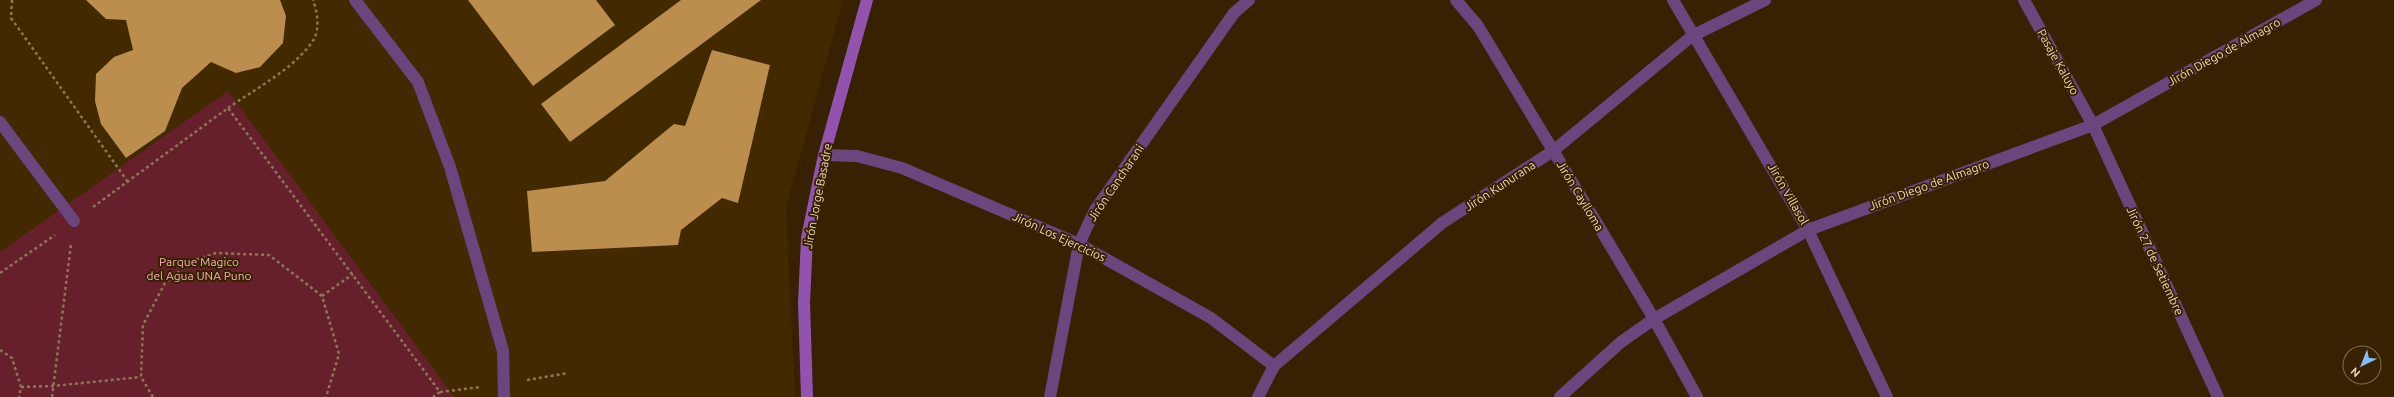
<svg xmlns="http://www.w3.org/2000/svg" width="2394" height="397" font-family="Ubuntu,sans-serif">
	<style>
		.built { fill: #422900 }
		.green { fill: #66202b }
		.building { fill: #bc8e4e }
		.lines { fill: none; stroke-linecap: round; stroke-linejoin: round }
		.path { stroke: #8e7656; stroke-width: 2.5; stroke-dasharray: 3 3; stroke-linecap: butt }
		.lane { stroke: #6b457d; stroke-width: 12 }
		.street { stroke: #6b457d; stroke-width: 12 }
		.secondary { stroke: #9253ae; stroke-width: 12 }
		.labels { text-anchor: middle; stroke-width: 4; stroke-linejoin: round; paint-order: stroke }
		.street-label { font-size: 12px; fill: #f2d9ba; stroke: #372100 }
		.park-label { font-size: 12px; fill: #f2b1b6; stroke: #372100 }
	</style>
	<rect width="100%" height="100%" fill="#372100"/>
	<polygon class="built" points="0,0 843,0 786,208 795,397 0,397"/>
	<polygon class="green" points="228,91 454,397 0,397 0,252"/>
	<g class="building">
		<polygon points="86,0 280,0 286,16 283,43 260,67 236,73 211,62 182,88 165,131 126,158 101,124 95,101 96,74 114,57 133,50 126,20 106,19"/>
		<polygon points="468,0 596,0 615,25 533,86"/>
		<polygon points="681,0 761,0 570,142 541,104"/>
		<polygon points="712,50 770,65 738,203 722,198 681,230 678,245 532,252 527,191 605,181 674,124 685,126"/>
	</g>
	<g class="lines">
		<g class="path">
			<polyline points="12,0 11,18 128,182"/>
			<path d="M228,108C255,89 297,67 314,39C320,28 317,10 313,0"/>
			<polyline points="93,207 228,108 440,392 433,397"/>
			<polyline points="0,273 55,235"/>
			<polyline points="322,296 353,274"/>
			<polyline points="0,350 12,358 21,387 19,397"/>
			<polyline points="527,380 568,373"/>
			<polyline points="21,387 53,386 141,377"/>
			<polyline points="440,392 481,387"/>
			<polyline points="52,397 71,244"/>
			<polyline points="153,397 141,377 143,325 165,283 192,261 216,253 269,255 322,296 339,354 326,397"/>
		</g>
		<g class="lane">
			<polyline points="355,0 418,82 450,167 503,351 504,397"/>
			<polyline points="0,122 74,221"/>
			<polyline points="2093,125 2218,397"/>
			<polyline points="1598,225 1654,319 1697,397"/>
		</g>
		<g class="street">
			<polyline points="1456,0 1478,26 1598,225"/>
			<polyline points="1673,0 1808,230 1887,397"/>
			<polyline points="2024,0 2093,125"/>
			<polyline points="824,155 857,156 902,168 1079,244 1211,318 1274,366"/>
			<polyline points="1050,397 1079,244 1095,210 1234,13 1249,0"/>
			<polyline points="1258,397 1274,366 1442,223 1553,151 1692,36 1765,0"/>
			<polyline points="1560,397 1621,342 1654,319 1808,230 2093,125 2316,0"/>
		</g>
		<polyline class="secondary" points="807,397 804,303 807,238 824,155 867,0"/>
	</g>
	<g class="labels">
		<g class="street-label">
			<text transform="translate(2224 52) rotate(-29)" y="4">Jirón Diego de Almagro</text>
			<text transform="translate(2058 62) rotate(61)" y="4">Pasaje Kaluyo</text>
			<text transform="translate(1116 183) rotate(-56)" y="4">Jirón Cancharani</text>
			<text transform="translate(1929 185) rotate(-20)" y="4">Jirón Diego de Almagro</text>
			<text transform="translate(1500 186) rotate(-33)" y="4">Jirón Kunurana</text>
			<text transform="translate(1788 194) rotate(60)" y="4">Jirón Villasol</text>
			<text transform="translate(818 196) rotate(-79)" y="4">Jirón Jorge Basadre</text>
			<text transform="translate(1580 196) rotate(59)" y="4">Jirón Caylloma</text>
			<text transform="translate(1059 237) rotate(25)" y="4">Jirón Los Ejercicios</text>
			<text transform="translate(2155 261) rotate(65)" y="4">Jirón 27 de Setiembre</text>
		</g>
		<g class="park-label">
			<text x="199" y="266">Parque Magico<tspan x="199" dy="14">del Agua UNA Puno</tspan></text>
		</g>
	</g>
	<g transform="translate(2362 365) rotate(223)"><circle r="19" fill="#372100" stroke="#826b4a"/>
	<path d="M0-3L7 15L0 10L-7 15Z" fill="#87bbfb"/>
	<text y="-6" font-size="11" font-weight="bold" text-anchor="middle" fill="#f2d9ba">N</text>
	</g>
</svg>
